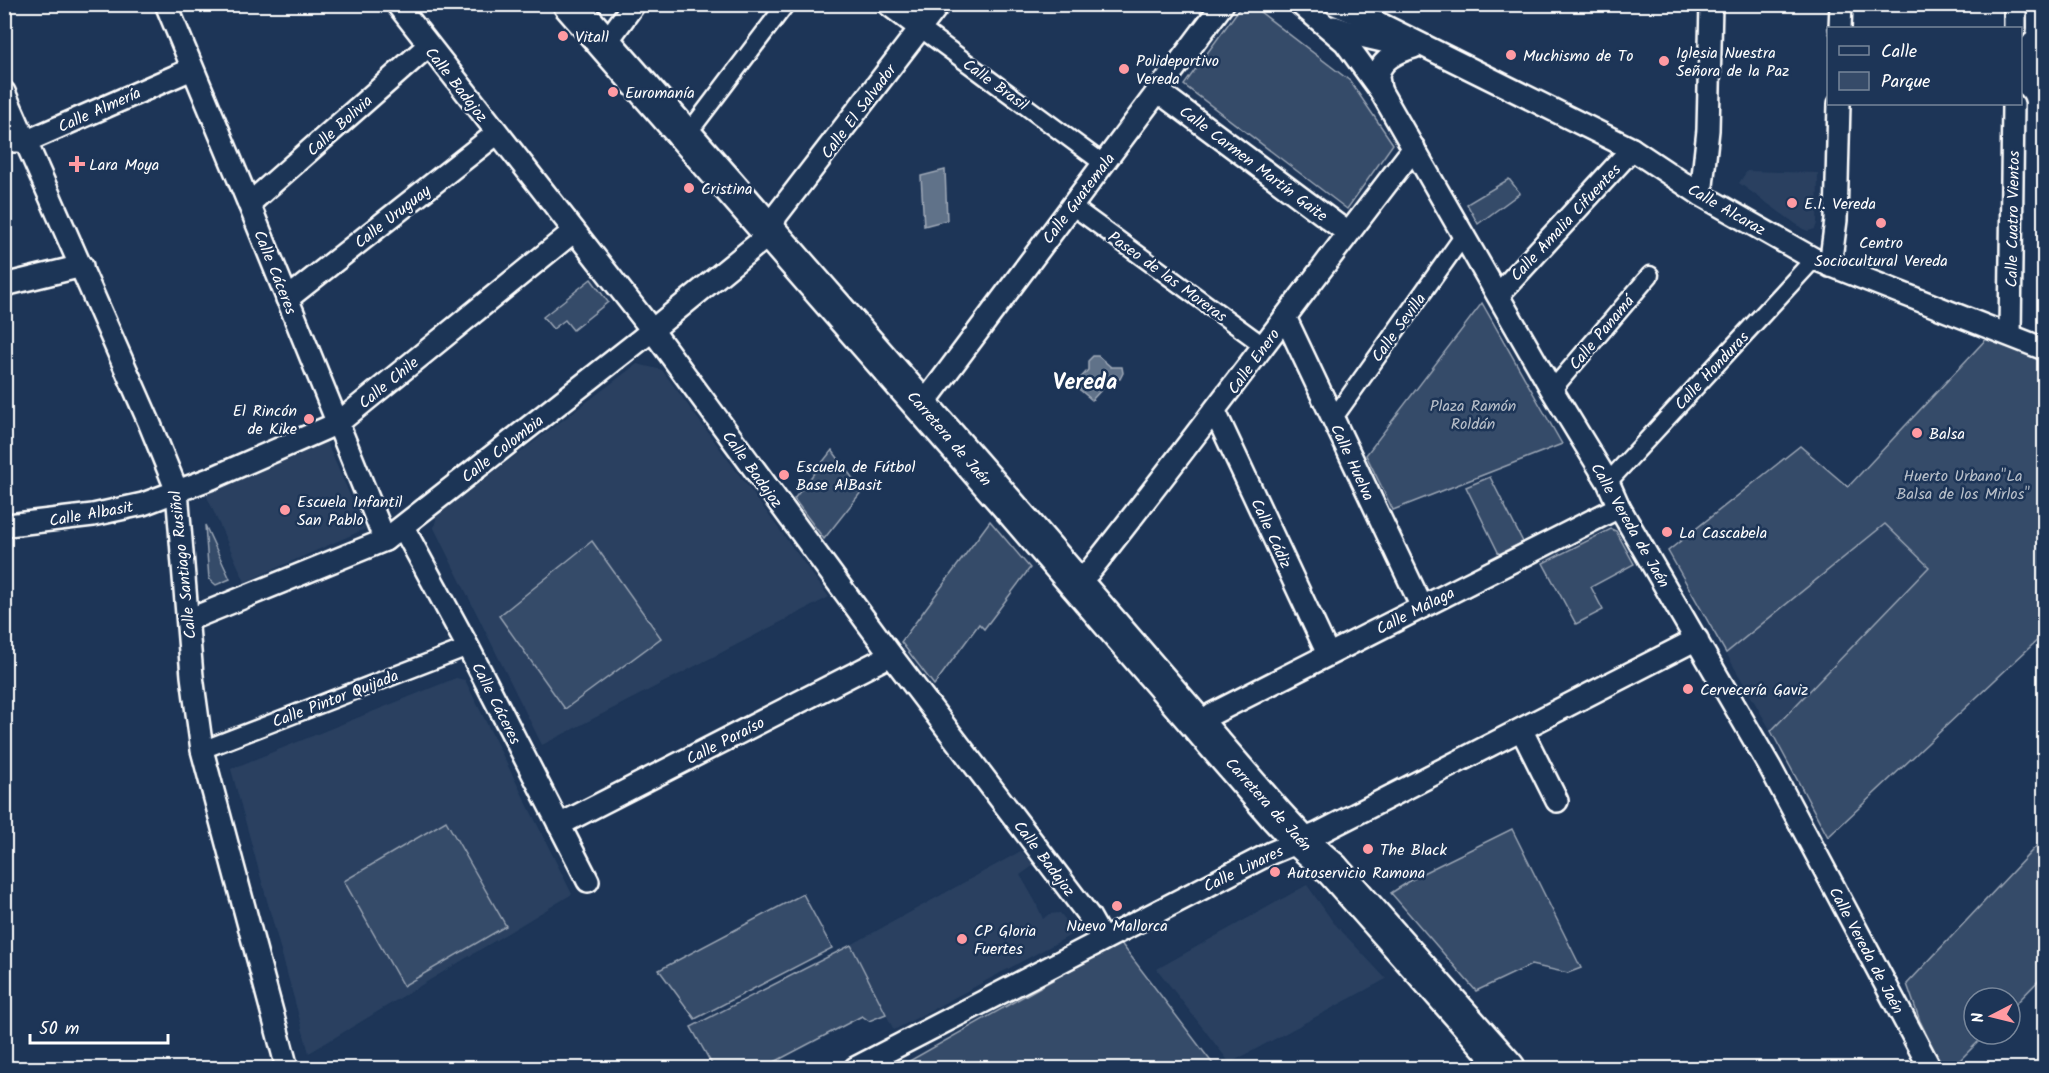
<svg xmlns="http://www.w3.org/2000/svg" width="2049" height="1073" font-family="Kalam,sans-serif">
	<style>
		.built { fill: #2a4161 }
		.green { fill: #364b69; stroke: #9aa5b4; stroke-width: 1.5 }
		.water { fill: #617289; stroke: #a0aab8; stroke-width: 1.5 }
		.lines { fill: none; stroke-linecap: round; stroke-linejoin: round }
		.pedestrian-casing { stroke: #fff; stroke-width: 21 }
		.minor-casing { stroke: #fff; stroke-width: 26 }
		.primary-casing { stroke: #fff; stroke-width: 38 }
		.trunk-casing { stroke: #fff; stroke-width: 38 }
		.pedestrian { stroke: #1d3557; stroke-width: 16 }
		.minor { stroke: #1d3557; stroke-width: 21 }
		.primary { stroke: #1d3557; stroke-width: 33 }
		.trunk { stroke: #1d3557; stroke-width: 33 }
		.poi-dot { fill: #ff9aa2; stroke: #1d3557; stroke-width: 2 }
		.labels { text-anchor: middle; stroke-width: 5; stroke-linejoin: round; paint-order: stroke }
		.poi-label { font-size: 16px; fill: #fff; stroke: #1d3557; text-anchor: start }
		.street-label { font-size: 16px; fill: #fff; stroke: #1d3557 }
		.park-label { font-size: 16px; fill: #b9c0ca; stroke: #1d3557 }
		.district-label { font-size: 22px; font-weight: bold; fill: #fff; stroke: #1d3557 }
	</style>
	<rect width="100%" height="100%" fill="#1d3557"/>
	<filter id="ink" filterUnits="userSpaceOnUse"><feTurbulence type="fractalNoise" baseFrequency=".0167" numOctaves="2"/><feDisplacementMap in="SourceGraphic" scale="12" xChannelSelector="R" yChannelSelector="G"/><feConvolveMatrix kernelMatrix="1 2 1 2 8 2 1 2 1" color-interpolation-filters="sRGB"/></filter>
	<g filter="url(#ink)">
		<g class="built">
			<polygon points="1747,171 1818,173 1817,223 1815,229 1808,231 1803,229 1739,183"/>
			<polygon points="637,364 662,370 829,597 542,745 434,528 437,515"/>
			<polygon points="325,439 365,529 245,582 205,492"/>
			<polygon points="1885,524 1929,567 1771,731 1726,653"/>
			<polygon points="456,678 465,680 572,894 309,1053 231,769"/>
			<polygon points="1021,851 1034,865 1020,875 1035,901 1043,919 1049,914 1060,913 1070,925 1073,934 894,1030 851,945"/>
			<polygon points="1307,885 1333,922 1386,979 1230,1063 1157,969"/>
		</g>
		<g class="green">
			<polygon points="1242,5 1251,5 1350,81 1393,144 1347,209 1184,85"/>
			<polygon points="1509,179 1520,193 1478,224 1467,204"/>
			<polygon points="591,279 608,302 573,330 565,320 553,329 543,317"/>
			<polygon points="1482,303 1562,444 1393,510 1366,455"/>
			<polygon points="1990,335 2044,359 2044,634 1828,837 1771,731 1929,567 1885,524 1726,653 1668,551 1800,446 1848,487"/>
			<polygon points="832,450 862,491 824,539 794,499"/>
			<polygon points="1490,477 1523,542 1499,554 1466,487"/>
			<polygon points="990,521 1030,568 984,629 979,624 934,685 901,642"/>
			<polygon points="205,525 230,579 216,585 209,579"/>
			<polygon points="1611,529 1616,531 1634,564 1591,587 1603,610 1576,624 1543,563"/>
			<polygon points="592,541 661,638 565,709 499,616"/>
			<polygon points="446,821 506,926 403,986 344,881"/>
			<polygon points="1512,829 1581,968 1568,973 1531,965 1476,991 1391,893 1421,874"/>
			<polygon points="2044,838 2044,975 2010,1010 2010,998 1974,998 1974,1034 1986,1034 1952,1068 1943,1068 1920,1021 1907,984"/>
			<polygon points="803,894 832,948 695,1019 659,970"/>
			<polygon points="1120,942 1216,1068 897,1068"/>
			<polygon points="851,945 886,1014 869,1021 862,1016 763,1068 714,1068 691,1027"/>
		</g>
		<g class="water">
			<polygon points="945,170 947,220 924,226 921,176"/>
			<polygon points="1093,356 1098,356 1111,367 1122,367 1123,373 1120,379 1112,378 1092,400 1074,385 1088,370 1088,361"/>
		</g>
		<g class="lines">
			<g class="pedestrian-casing">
				<g id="pedestrian">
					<polyline points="920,28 1104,164"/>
					<polyline points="696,123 786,4"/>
					<polyline points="1072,206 1264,346"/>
					<polyline points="1552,390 1650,275"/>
					<polyline points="1333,419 1464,235"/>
					<polyline points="1608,482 1814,259"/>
					<polyline points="202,750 468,647"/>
				</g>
			</g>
			<g class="minor-casing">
				<g id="minor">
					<polyline points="166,4 249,204 385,540"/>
					<polyline points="397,4 652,330 891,655 1089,916 1102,939"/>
					<polyline points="888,4 920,28"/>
					<polyline points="1300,4 1345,42 1380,90 1552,390 1608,482 1619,507 1770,767 1930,1068"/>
					<polyline points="1335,4 1366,17 1632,149 1701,195 1814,259 2044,349"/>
					<path d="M1334,27C1360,36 1383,43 1411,45"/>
					<polyline points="1840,28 1841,4"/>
					<polyline points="2015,28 2015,4"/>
					<polyline points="605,44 634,4"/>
					<path d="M1380,90C1380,86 1378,80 1378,76C1380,59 1400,51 1414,47"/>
					<polyline points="4,92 149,422 177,491 192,676 202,750 287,1068"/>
					<polyline points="1159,92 1348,233"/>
					<polyline points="4,141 27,141 192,69"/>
					<polyline points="1701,195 1708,130 1711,4"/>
					<polyline points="249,204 428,46"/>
					<polyline points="1830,266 1836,220 1839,104"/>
					<polyline points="4,285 82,266"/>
					<polyline points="1498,295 1632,149"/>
					<polyline points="287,299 496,134"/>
					<polyline points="1285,317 1422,607"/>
					<polyline points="2010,334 2013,104"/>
					<polyline points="922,406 1223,4"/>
					<polyline points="1215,412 1328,654"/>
					<polyline points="4,523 8,525 93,515 143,504 212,478 338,423 574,231"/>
					<polyline points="403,527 468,647 588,881"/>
					<path d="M1089,572C1200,432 1305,289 1414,148"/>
					<polyline points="188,620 385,540 640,340 771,233 776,216 939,4"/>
					<polyline points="1212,714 1619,507"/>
					<polyline points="1522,731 1557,801"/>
					<polyline points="559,825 891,655"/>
					<polyline points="855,1068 1271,853 1317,834 1697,639"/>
				</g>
			</g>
			<g class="primary-casing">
				<polyline id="primary" points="570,4 1011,508 1276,815 1300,841 1332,869"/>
			</g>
			<g class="trunk-casing">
				<polyline id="trunk" points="1332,869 1508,1068"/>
			</g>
			<use href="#pedestrian" class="pedestrian"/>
			<use href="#minor" class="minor"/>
			<use href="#primary" class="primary"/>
			<use href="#trunk" class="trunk"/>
		</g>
	</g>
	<g class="poi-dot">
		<circle cx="563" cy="36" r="6"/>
		<circle cx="1511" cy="55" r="6"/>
		<circle cx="1664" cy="61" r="6"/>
		<circle cx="1124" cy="69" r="6"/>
		<circle cx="613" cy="92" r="6"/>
		<path d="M74 155h6v6h6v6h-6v6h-6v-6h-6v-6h6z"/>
		<circle cx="689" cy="188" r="6"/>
		<circle cx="1792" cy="203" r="6"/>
		<circle cx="1881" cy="223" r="6"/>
		<circle cx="309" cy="419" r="6"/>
		<circle cx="1917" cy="433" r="6"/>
		<circle cx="784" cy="475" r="6"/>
		<circle cx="285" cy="510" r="6"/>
		<circle cx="1667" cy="532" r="6"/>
		<circle cx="1688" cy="689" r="6"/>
		<circle cx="1368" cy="849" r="6"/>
		<circle cx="1275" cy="872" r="6"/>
		<circle cx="1117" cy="906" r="6"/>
		<circle cx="962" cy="939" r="6"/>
	</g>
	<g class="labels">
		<g class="poi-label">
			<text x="575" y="42">Vitall</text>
			<text x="1676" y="58">Iglesia Nuestra<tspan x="1676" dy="18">Señora de la Paz</tspan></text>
			<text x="1523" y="61">Muchismo de To</text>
			<text x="1136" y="66">Polideportivo<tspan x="1136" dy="18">Vereda</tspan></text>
			<text x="625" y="98">Euromanía</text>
			<text x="89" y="170">Lara Moya</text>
			<text x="701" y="194">Cristina</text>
			<text x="1804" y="209">E.I. Vereda</text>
			<text x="1881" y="248" text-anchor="middle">Centro<tspan x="1881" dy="18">Sociocultural Vereda</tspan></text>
			<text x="297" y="416" text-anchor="end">El Rincón<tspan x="297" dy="18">de Kike</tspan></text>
			<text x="1929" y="439">Balsa</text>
			<text x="796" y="472">Escuela de Fútbol<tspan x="796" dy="18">Base AlBasit</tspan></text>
			<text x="297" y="507">Escuela Infantil<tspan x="297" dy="18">San Pablo</tspan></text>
			<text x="1679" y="538">La Cascabela</text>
			<text x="1700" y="695">Cervecería Gaviz</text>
			<text x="1380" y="855">The Black</text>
			<text x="1287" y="878">Autoservicio Ramona</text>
			<text x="1117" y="931" text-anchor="middle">Nuevo Mallorca</text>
			<text x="974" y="936">CP Gloria<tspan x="974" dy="18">Fuertes</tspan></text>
		</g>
		<g class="street-label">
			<text transform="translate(457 84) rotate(52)" y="6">Calle Badajoz</text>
			<text transform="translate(996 84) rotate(36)" y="6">Calle Brasil</text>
			<text transform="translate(99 109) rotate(-24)" y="6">Calle Almería</text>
			<text transform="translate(858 111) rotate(-53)" y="6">Calle El Salvador</text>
			<text transform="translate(339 125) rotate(-42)" y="6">Calle Bolivia</text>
			<text transform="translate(1254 163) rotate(37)" y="6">Calle Carmen Martín Gaite</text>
			<text transform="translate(1078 198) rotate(-53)" y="6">Calle Guatemala</text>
			<text transform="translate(1727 209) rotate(30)" y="6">Calle Alcaraz</text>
			<text transform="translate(392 216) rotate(-38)" y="6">Calle Uruguay</text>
			<text transform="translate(2012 219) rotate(-89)" y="6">Calle Cuatro Vientos</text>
			<text transform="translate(1565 222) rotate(-47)" y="6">Calle Amalia Cifuentes</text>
			<text transform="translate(276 272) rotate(68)" y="6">Calle Cáceres</text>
			<text transform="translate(1168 276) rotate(36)" y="6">Paseo de las Moreras</text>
			<text transform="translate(1398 327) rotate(-54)" y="6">Calle Sevilla</text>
			<text transform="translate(1601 332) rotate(-50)" y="6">Calle Panamá</text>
			<text transform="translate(1253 361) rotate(-54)" y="6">Calle Enero</text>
			<text transform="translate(1711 370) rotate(-47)" y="6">Calle Honduras</text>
			<text transform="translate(388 382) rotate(-39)" y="6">Calle Chile</text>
			<text transform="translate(950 438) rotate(49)" y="6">Carretera de Jaén</text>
			<text transform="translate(502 448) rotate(-38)" y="6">Calle Colombia</text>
			<text transform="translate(1353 462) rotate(65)" y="6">Calle Huelva</text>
			<text transform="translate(753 469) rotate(54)" y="6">Calle Badajoz</text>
			<text transform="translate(91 513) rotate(-10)" y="6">Calle Albasit</text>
			<text transform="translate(1631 525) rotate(60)" y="6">Calle Vereda de Jaén</text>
			<text transform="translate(1272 533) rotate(65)" y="6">Calle Cádiz</text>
			<text transform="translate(182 565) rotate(-96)" y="6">Calle Santiago Rusiñol</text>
			<text transform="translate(1415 610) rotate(-27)" y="6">Calle Málaga</text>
			<text transform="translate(335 698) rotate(-21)" y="6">Calle Pintor Quijada</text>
			<text transform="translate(497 703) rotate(63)" y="6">Calle Cáceres</text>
			<text transform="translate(725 740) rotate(-27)" y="6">Calle Paraíso</text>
			<text transform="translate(1269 804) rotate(48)" y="6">Carretera de Jaén</text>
			<text transform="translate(1045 858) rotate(53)" y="6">Calle Badajoz</text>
			<text transform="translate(1243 868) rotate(-26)" y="6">Calle Linares</text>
			<text transform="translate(1867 950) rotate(62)" y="6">Calle Vereda de Jaén</text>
		</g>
		<g class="park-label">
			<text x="1473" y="411">Plaza Ramón<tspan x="1473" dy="18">Roldán</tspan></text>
			<text x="1963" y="481">Huerto Urbano"La<tspan x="1963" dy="18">Balsa de los Mirlos"</tspan></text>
		</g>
		<g class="district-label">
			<text x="1085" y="389">Vereda</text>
		</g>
	</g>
	<rect width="2049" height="1073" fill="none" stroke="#1d3557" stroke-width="24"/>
	<rect x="12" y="12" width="2025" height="1049" fill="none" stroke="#fff" stroke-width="2" filter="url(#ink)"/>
	<rect x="1827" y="27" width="195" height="78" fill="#1d3557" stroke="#77869a" stroke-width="1.5"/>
	<rect x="1839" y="46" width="30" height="9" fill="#1d3557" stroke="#77869a" stroke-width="1.5"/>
	<text x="1881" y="57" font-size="18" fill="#ffffff">Calle</text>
	<rect x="1839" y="72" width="30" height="18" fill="#364b69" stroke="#77869a" stroke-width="1.5"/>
	<text x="1881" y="87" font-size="18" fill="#ffffff">Parque</text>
	<g transform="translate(1992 1016) rotate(263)"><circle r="28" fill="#1d3557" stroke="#77869a" stroke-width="1.5"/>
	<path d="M0-4.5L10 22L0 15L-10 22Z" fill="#ff9aa2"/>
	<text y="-9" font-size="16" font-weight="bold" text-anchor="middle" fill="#ffffff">N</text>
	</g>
	<path d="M30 1034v9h138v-9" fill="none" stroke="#ffffff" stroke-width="3"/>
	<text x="39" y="1034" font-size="18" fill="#ffffff" stroke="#1d3557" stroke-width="4.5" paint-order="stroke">50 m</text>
</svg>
